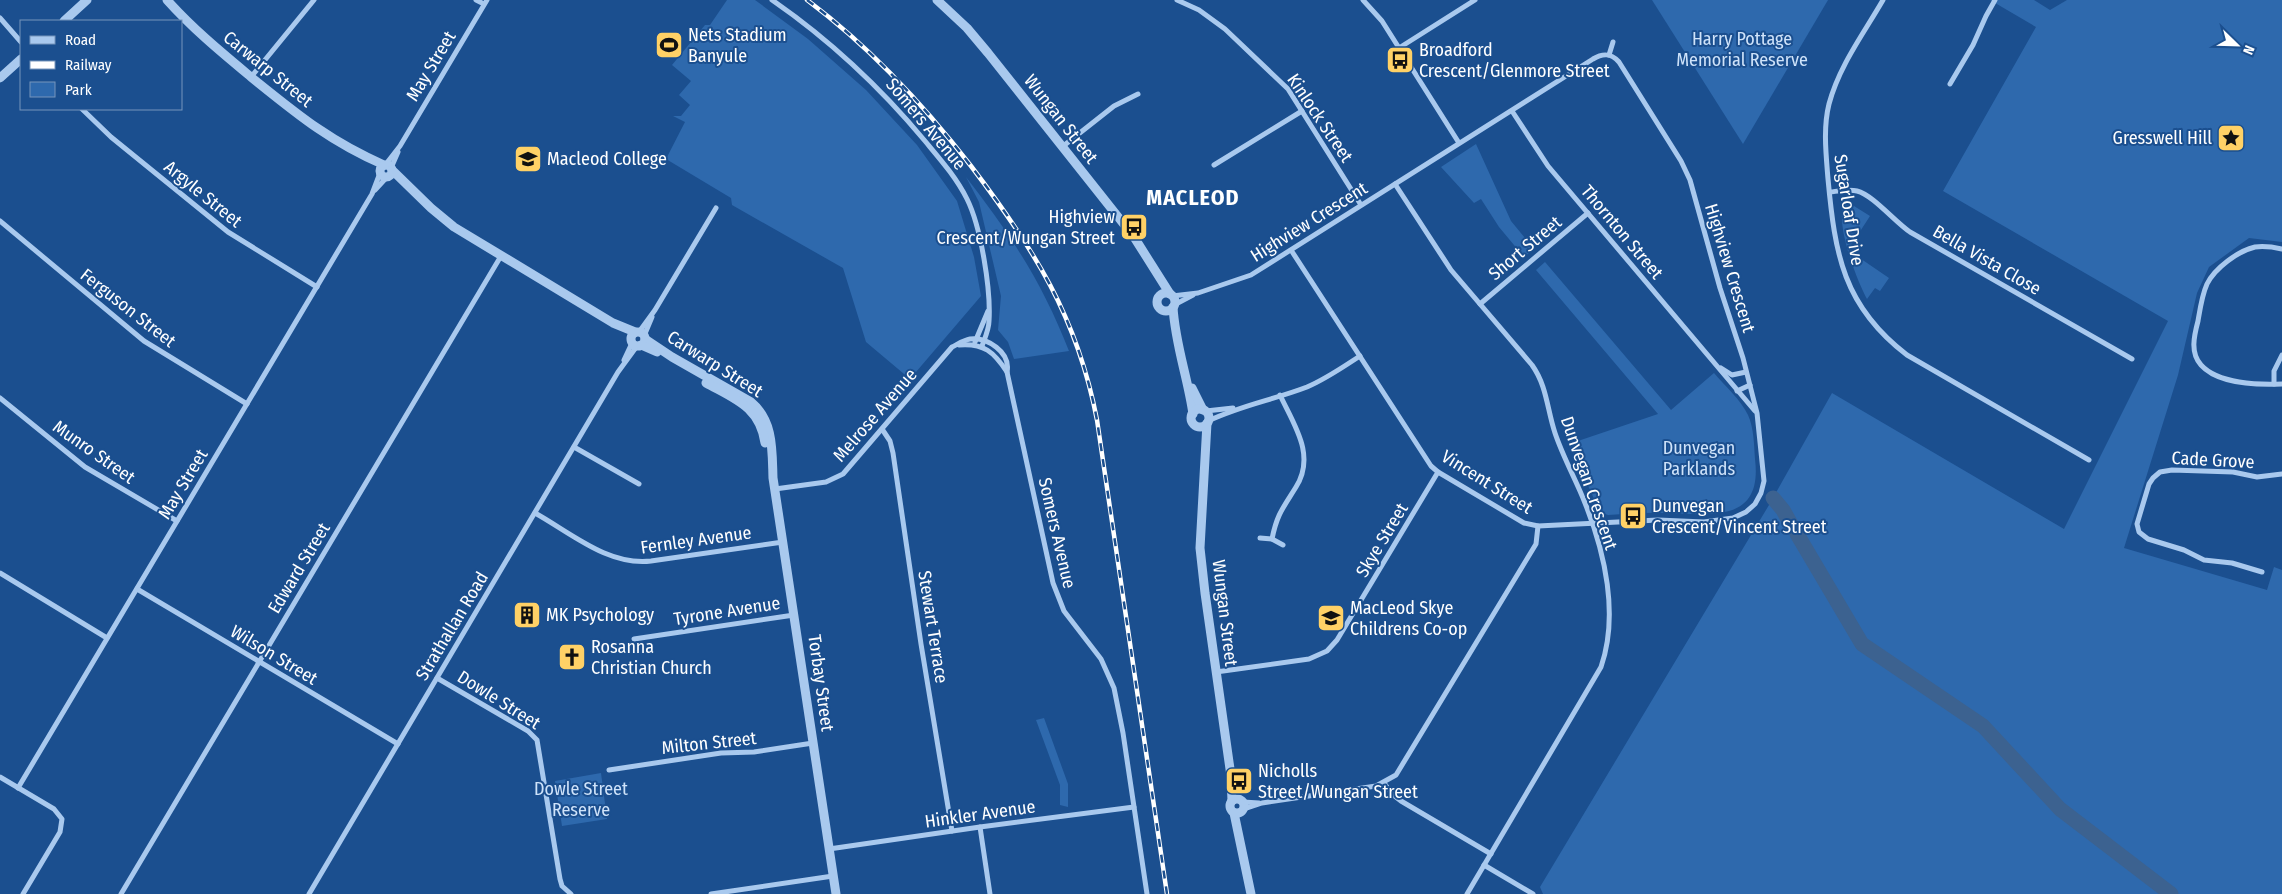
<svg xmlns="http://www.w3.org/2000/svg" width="2282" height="894" font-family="'Fira Sans Condensed',sans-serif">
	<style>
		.green { fill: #2e69ad }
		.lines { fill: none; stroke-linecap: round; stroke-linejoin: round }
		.river { stroke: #3c6290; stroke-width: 15 }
		.minor { stroke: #a9c9ee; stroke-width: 5 }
		.tertiary { stroke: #a9c9ee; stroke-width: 9 }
		.rail-casing { stroke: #fff; stroke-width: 4.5 }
		.rail { stroke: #1b4f8f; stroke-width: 2.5; stroke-dasharray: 8; stroke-linecap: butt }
		.labels { text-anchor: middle; stroke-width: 4; stroke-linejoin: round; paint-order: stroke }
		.poi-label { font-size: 18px; fill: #fff; stroke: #1b4f8f; text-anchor: start }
		.park-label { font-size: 18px; fill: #cfe3fa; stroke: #1b4f8f }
		.street-label { font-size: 18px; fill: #fff; stroke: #1b4f8f }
		.district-label { font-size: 22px; font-weight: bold; letter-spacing: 1px; fill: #fff; stroke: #1b4f8f }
	</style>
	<rect width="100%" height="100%" fill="#1b4f8f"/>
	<g class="green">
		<polygon points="727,0 755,0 808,39 866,90 917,145 957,201 974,257 981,296 910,379 866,342 843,268 732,205 731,198 666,159 685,122 673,116 681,116 690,105 679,95 691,81 672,65 705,25 710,25"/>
		<polygon points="1652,0 1828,0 1743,144"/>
		<polygon points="1990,0 2034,0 2050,10 2067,0 2282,0 2282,242 2249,238 2209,267 2197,293 2178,375 2124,548 2267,590 2274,567 2282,570 2282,894 1543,894 1540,887 1769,505 1832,393 2064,529 2168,321 1943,191 2036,27"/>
		<polygon points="1476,144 1511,221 1534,249 1524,257 1499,227 1481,199 1474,203 1441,167"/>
		<path d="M966,177C1011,235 1042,282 1069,351L1014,359L1008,342L998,330L1001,296L979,202Z"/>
		<path d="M1846,201L1870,216L1848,250L1889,278L1880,291L1875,288L1867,299C1857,281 1832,217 1846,201Z"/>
		<path d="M1545,262L1671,410L1714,373C1725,386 1741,400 1748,415C1754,428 1754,445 1755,459C1763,524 1710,514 1665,513C1646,512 1627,514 1608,515L1600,512L1569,444L1658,414L1536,270Z"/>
		<polygon points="1044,718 1068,784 1068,807 1060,805 1060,785 1036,720"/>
		<polygon points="601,773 607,819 562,826 555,781"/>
	</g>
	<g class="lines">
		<g class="river">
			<polyline points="1773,498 1783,510 1792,526"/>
			<polyline points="1797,534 1862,644 1983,726 2060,809 2171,894"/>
		</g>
		<g class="minor">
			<polyline points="476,0 484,4"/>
			<path d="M772,0C830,40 880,87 925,141C940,159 956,177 967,199C981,227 991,290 989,321C989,329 985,338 982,346"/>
			<polyline points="1177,0 1199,10 1225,29 1288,89 1361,205"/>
			<polyline points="1363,0 1382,21 1459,143"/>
			<path d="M1883,0C1864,33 1839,66 1829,104C1823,128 1826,154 1828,179C1835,254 1843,306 1907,355L2089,460"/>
			<polyline points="0,18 21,42"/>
			<polyline points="1399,48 1475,0"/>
			<polyline points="1609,55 1613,42"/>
			<polyline points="251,77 314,0"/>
			<polyline points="1950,84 1973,45 1986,16 1995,0"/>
			<polyline points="82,109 111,137 228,232 317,287"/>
			<polyline points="1512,111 1548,166 1755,411"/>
			<polyline points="1062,147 1114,106 1138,94"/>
			<polyline points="386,164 400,146 487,0"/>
			<polyline points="1214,165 1302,111"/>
			<polyline points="391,168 398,152"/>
			<path d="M1395,184L1451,270L1532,365C1547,386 1547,409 1555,433C1563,457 1576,480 1585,503C1605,553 1619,615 1601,667L1467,894"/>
			<polyline points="375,190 387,177"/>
			<path d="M1830,192C1839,191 1849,189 1857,191C1873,195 1895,222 1910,232L2132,359"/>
			<polyline points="0,221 144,341 247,404"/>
			<path d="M2282,249C2273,247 2264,246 2255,247C2238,251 2215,268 2207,284C2202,295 2200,309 2198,321C2194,336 2190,353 2201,365C2218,384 2259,385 2282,384"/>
			<path d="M1172,296L1198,293L1251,275L1593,59C1603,53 1611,53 1619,62L1681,161L1690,180L1720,288L1743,358L1757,413L1764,481L1761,493L1755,504L1746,512L1733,518L1704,522L1658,520L1538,526L1524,523L1438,472L1431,466L1291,250"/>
			<polyline points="1480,304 1588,213"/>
			<polyline points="1174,305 1193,295"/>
			<polyline points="639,332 655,310 716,208"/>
			<polyline points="644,336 652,317"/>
			<polyline points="975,342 988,311"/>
			<path d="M959,345C984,343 994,352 1007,372"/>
			<polyline points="624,360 632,343"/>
			<polyline points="1721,368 1732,375 1746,372"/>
			<polyline points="2274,384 2274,371 2282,355"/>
			<polyline points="1737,391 1750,385"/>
			<polyline points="0,398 85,467 177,521"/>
			<polyline points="1206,411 1233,408"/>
			<path d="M1208,421C1242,405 1273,400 1307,387C1326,379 1343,367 1360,356"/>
			<polyline points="882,429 890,441 893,453 921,644 952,831"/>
			<polyline points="574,447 639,484"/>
			<path d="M775,489L826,482L843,474L952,347C958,344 964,340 970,339C987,337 1011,352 1007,372L1053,583L1064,611L1101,659L1114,688L1123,733L1147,894"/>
			<path d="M535,513C571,533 608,566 651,561L783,542"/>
			<polyline points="1260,538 1272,539 1283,545"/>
			<path d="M1272,539C1277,514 1283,508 1296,487C1316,455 1294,425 1280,395"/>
			<polyline points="2262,572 2232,563 2204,560 2184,550 2148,539 2139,532 2137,524 2149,484 2153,478 2160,472 2172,470 2233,472 2257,477 2282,474"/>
			<polyline points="0,573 107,638"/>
			<polyline points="137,589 398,744"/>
			<polyline points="634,639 794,615"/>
			<polyline points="1216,672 1309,659 1327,651 1337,640 1438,472"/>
			<polyline points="437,678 528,731 537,740 560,879 562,886 571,894"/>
			<polyline points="609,770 721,753 754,752 813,743"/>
			<polyline points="0,777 54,809 62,819 60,832 23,894"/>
			<polyline points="1384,783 1392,794 1401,801 1491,854"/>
			<polyline points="18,788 372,194 380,173"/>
			<polyline points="1243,802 1259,803"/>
			<polyline points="1244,809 1262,803 1376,786 1396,775 1536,544 1538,526"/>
			<polyline points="980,827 990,894"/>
			<polyline points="829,849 980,827 1134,807"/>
			<polyline points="1484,865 1533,894"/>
			<polyline points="121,894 501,256"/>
			<polyline points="309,894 618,372 637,346"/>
			<polyline points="711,894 833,876"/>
		</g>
		<g class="tertiary">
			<path d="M167,0C193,29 221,52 251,77C297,114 329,141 384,165"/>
			<polyline points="937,0 967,28 988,53 1134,237 1170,294"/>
			<polyline points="64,21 87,0"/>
			<polyline points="0,78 21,59"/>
			<circle cx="386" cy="171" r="6"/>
			<polyline points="392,170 431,208 454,227 613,323 635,332"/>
			<circle cx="1166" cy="302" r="9"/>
			<path d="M1173,307C1175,344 1188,378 1193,414"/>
			<circle cx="638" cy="339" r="7"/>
			<path d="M645,339L672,357L751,402C774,421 772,451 773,478L836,894"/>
			<polyline points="641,345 657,352"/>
			<path d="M706,383C735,399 760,407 765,443"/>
			<polyline points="1192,388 1203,410"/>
			<circle cx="1200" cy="418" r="9"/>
			<polyline points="1207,423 1200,548 1205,593 1231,776 1232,801"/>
			<circle cx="1237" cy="806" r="7"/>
			<polyline points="1234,813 1251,894"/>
		</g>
		<g class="rail-casing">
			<path id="rail" d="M807,0C870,47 923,104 971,166C1034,249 1077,316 1097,420L1167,894"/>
		</g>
		<use href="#rail" class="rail"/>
	</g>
	<defs>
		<g id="stadium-square" transform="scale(1.4375)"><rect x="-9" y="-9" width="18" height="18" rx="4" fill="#ffd166" stroke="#1b4f8f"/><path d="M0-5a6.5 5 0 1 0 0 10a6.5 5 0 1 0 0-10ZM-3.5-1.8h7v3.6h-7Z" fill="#111"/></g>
		<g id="bus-square" transform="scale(1.4375)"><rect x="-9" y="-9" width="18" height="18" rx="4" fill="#ffd166" stroke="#1b4f8f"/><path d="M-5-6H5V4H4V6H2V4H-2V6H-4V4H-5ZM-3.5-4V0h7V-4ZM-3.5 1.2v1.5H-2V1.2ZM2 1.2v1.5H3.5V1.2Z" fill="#111"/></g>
		<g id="sight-square" transform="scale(1.4375)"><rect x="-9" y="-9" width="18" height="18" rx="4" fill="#ffd166" stroke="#1b4f8f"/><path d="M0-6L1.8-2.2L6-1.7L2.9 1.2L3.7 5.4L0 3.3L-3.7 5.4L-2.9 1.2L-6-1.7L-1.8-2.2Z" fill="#111"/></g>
		<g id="school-square" transform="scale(1.4375)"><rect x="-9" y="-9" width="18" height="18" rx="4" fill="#ffd166" stroke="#1b4f8f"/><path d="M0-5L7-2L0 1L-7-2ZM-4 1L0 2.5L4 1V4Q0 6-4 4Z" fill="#111"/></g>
		<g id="building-square" transform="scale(1.4375)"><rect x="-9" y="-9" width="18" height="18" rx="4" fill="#ffd166" stroke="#1b4f8f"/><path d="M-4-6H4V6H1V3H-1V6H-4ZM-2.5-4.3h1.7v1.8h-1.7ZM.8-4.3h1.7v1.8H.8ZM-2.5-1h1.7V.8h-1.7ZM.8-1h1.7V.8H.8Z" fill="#111"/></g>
		<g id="church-square" transform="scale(1.4375)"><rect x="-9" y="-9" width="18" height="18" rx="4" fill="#ffd166" stroke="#1b4f8f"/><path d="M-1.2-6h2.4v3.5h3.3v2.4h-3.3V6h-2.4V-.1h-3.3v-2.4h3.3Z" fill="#111"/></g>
	</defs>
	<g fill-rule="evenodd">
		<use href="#stadium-square" x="669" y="45"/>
		<use href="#bus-square" x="1400" y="60"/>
		<use href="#sight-square" x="2231" y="138"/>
		<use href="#school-square" x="528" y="159"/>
		<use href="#bus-square" x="1134" y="227"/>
		<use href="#bus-square" x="1633" y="516"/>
		<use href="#building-square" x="527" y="615"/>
		<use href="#school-square" x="1331" y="618"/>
		<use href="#church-square" x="572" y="657"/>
		<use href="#bus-square" x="1239" y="781"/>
	</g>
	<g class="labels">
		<g class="poi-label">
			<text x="688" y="41">Nets Stadium<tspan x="688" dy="21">Banyule</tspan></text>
			<text x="1419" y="56">Broadford<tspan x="1419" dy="21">Crescent/Glenmore Street</tspan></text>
			<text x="2212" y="144" text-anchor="end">Gresswell Hill</text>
			<text x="547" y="165">Macleod College</text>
			<text x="1115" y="223" text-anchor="end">Highview<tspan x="1115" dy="21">Crescent/Wungan Street</tspan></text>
			<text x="1652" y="512">Dunvegan<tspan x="1652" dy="21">Crescent/Vincent Street</tspan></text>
			<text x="1350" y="614">MacLeod Skye<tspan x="1350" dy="21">Childrens Co-op</tspan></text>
			<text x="546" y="621">MK Psychology</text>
			<text x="591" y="653">Rosanna<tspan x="591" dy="21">Christian Church</tspan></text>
			<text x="1258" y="777">Nicholls<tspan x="1258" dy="21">Street/Wungan Street</tspan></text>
		</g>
		<g class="park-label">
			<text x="1742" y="45">Harry Pottage<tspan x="1742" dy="21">Memorial Reserve</tspan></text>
			<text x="1699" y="454">Dunvegan<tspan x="1699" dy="21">Parklands</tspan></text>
			<text x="581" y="795">Dowle Street<tspan x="581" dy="21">Reserve</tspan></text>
		</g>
		<g class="street-label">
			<text transform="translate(431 66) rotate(-59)" y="6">May Street</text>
			<text transform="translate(268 69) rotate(39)" y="6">Carwarp Street</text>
			<text transform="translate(1320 118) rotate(56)" y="6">Kinlock Street</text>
			<text transform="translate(1061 119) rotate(52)" y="6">Wungan Street</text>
			<text transform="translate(926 124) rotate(50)" y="6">Somers Avenue</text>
			<text transform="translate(203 194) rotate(39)" y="6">Argyle Street</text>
			<text transform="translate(1849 210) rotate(81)" y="6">Sugarloaf Drive</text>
			<text transform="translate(1309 222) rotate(-32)" y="6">Highview Crescent</text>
			<text transform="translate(1622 232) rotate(50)" y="6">Thornton Street</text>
			<text transform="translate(1525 248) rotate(-40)" y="6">Short Street</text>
			<text transform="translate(1987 260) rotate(30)" y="6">Bella Vista Close</text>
			<text transform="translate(1730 268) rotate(73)" y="6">Highview Crescent</text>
			<text transform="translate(128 308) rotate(38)" y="6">Ferguson Street</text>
			<text transform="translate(715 364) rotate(32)" y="6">Carwarp Street</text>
			<text transform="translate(875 415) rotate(-49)" y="6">Melrose Avenue</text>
			<text transform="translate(94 452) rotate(35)" y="6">Munro Street</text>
			<text transform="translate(2213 460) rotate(3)" y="6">Cade Grove</text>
			<text transform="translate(1487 482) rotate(32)" y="6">Vincent Street</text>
			<text transform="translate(1589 483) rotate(71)" y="6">Dunvegan Crescent</text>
			<text transform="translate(183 484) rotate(-59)" y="6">May Street</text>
			<text transform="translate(1057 533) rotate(77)" y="6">Somers Avenue</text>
			<text transform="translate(696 540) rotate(-8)" y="6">Fernley Avenue</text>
			<text transform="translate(1382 540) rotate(-59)" y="6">Skye Street</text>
			<text transform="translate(299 568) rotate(-59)" y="6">Edward Street</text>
			<text transform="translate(727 611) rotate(-9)" y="6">Tyrone Avenue</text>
			<text transform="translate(1225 613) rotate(83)" y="6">Wungan Street</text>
			<text transform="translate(452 626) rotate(-59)" y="6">Strathallan Road</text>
			<text transform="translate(933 627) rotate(81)" y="6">Stewart Terrace</text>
			<text transform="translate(274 655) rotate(31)" y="6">Wilson Street</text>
			<text transform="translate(821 683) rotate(82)" y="6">Torbay Street</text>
			<text transform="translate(499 700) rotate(32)" y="6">Dowle Street</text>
			<text transform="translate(709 743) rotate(-6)" y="6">Milton Street</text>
			<text transform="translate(980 814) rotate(-8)" y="6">Hinkler Avenue</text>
		</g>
		<g class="district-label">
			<text x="1193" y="205">MACLEOD</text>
		</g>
	</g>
	<rect x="20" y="20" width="162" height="90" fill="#1b4f8f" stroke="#7695bc"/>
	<rect x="30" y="36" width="25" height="8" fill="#a9c9ee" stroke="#7695bc"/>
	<text x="65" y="45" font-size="15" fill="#ffffff">Road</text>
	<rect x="30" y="61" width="25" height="8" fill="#ffffff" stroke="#7695bc"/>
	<text x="65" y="70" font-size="15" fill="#ffffff">Railway</text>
	<rect x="30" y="82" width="25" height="15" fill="#2e69ad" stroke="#7695bc"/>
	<text x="65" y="95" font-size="15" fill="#ffffff">Park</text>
	<g transform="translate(2237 45) rotate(113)" stroke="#1b4f8f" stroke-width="4" paint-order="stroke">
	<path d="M0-4L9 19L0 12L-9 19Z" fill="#ffffff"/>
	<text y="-8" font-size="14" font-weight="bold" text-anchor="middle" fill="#ffffff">N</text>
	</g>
</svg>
